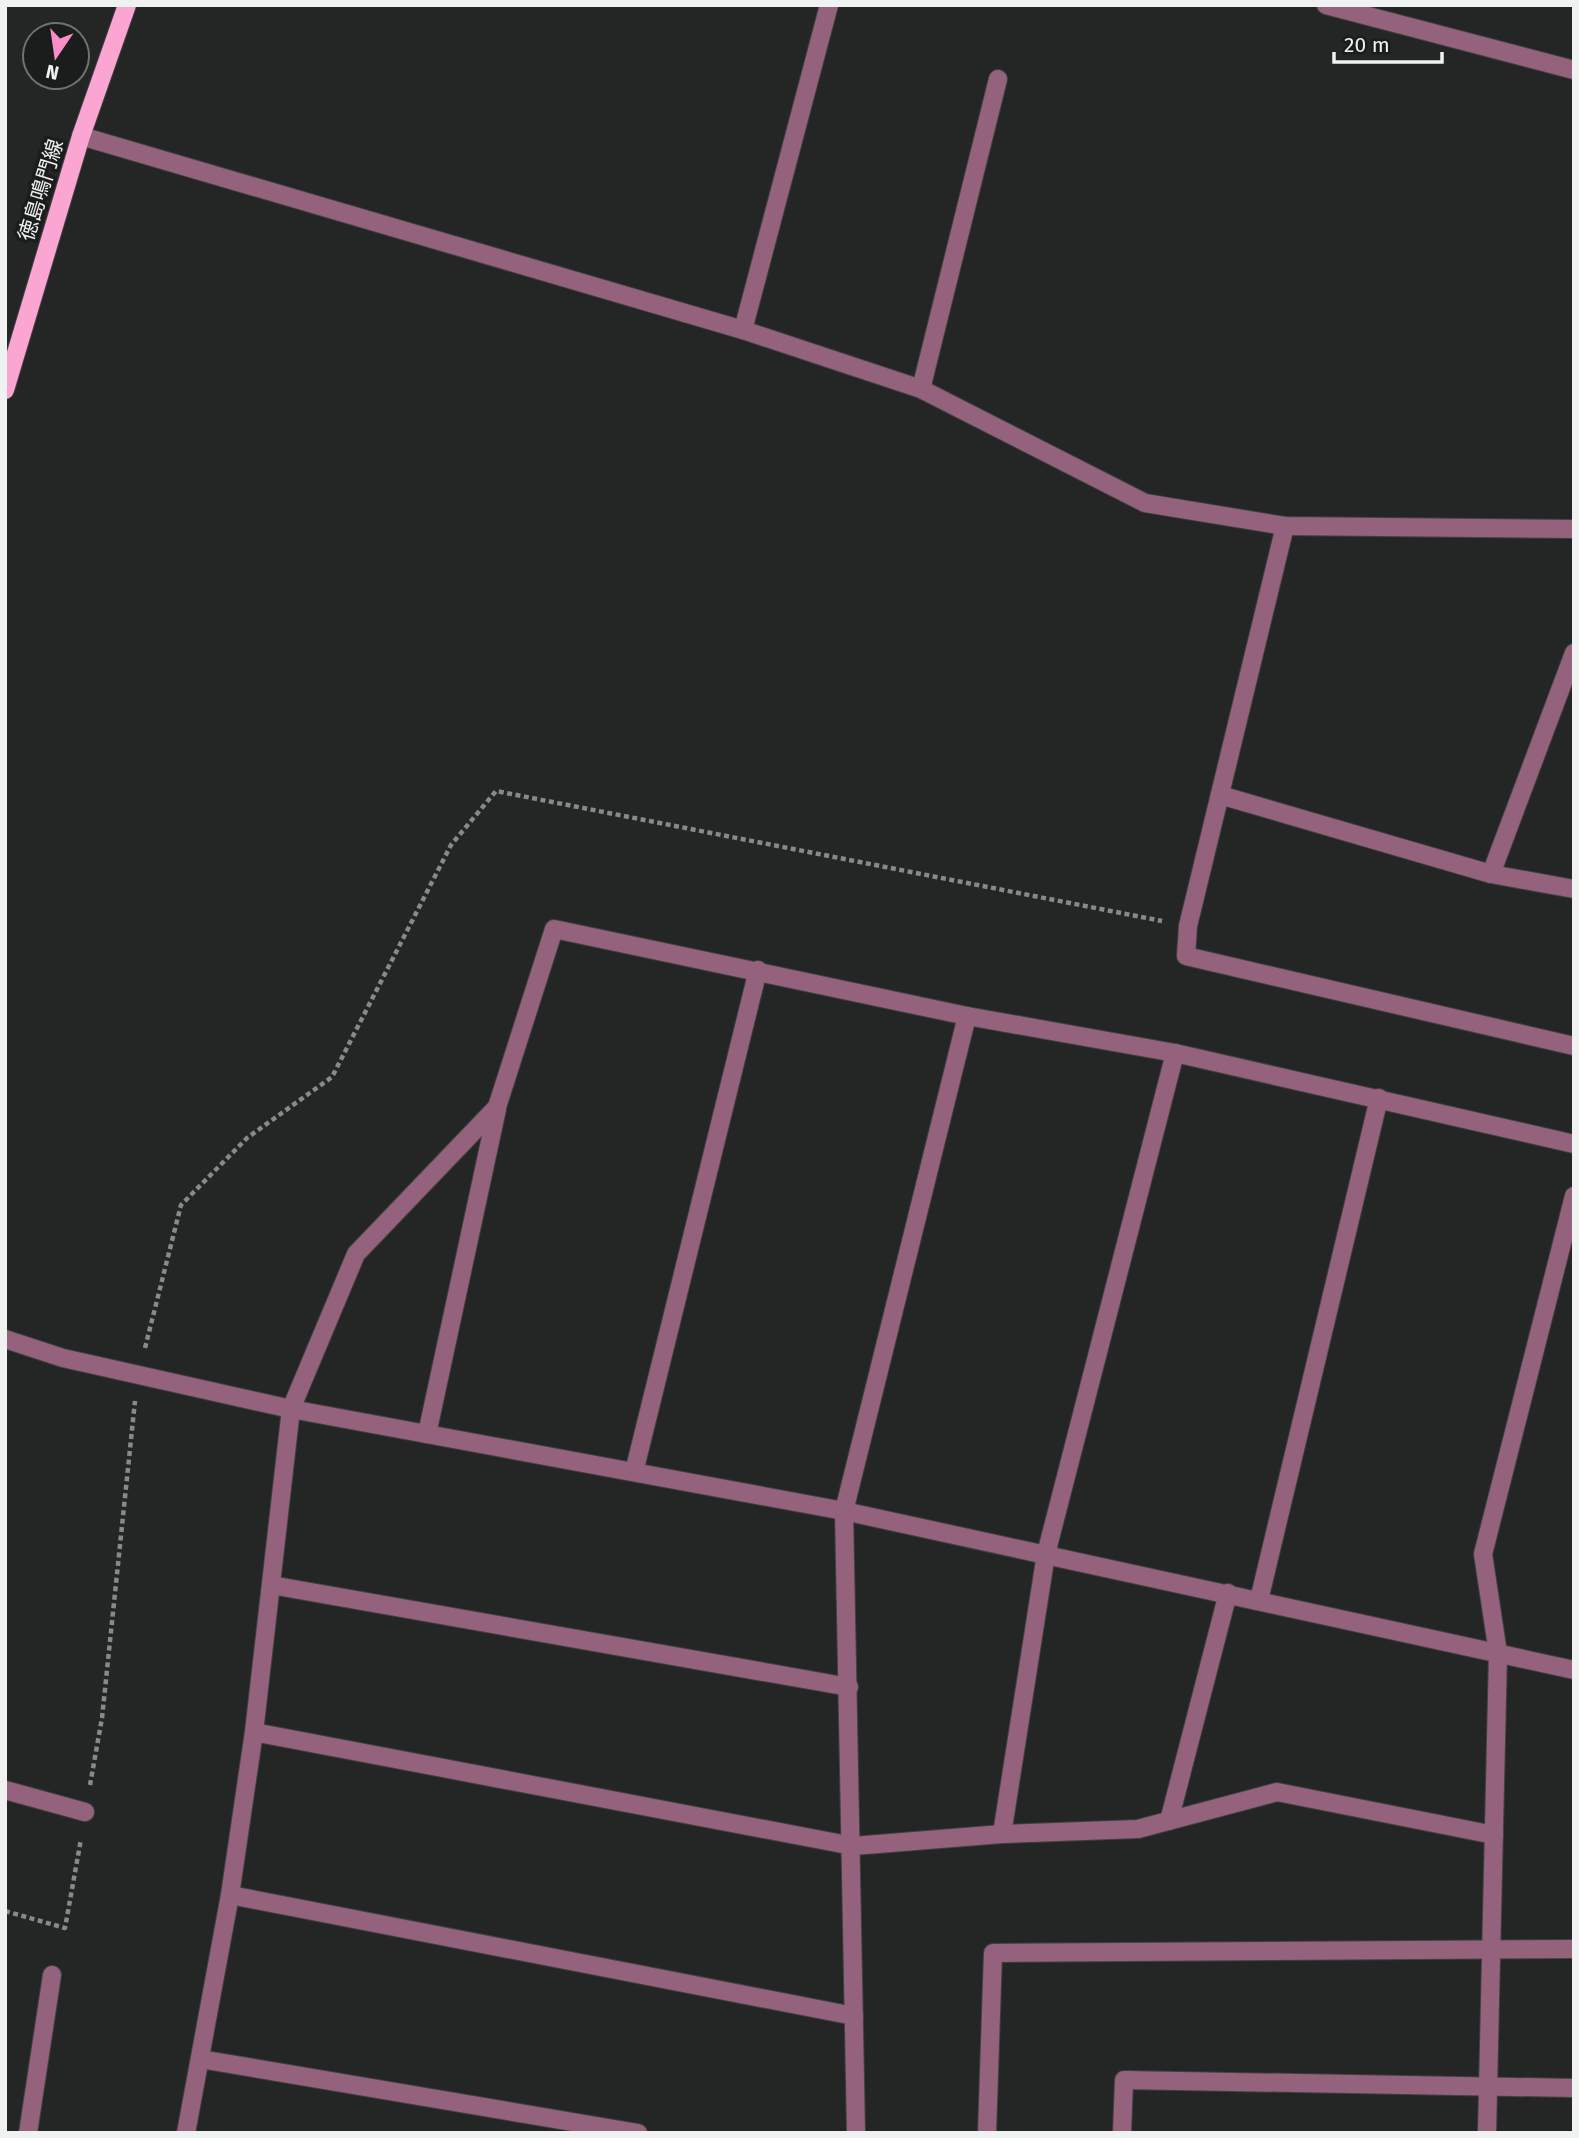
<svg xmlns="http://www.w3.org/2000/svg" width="1579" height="2138" font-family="'Fira Sans','Noto Sans JP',sans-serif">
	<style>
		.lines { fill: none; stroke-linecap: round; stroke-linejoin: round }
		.minor-casing { stroke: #414242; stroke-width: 20 }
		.major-casing { stroke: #414242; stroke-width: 20 }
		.path { stroke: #888989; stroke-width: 4.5; stroke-dasharray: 5 3.5; stroke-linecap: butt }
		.minor { stroke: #95627d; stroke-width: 18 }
		.major { stroke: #fba5d2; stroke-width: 18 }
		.labels { text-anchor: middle; stroke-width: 7; stroke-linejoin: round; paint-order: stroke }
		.street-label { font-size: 21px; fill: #f0f1f1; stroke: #1a1d1c }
	</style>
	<rect width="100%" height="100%" fill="#242625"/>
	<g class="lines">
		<g class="minor-casing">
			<g id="minor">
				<polyline points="1326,5 1574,70"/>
				<polyline points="81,136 743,330 921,389 1145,503 1285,526 1574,529"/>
				<polyline points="743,330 829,5"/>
				<polyline points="921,389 998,79"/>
				<polyline points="1285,526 1188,926 1186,956 1574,1046"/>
				<polyline points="1220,795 1491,874 1574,889"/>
				<polyline points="1491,874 1574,653"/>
				<polyline points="5,1339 63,1358 291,1409 844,1511 1574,1670"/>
				<polyline points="427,1434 497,1109"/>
				<polyline points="634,1472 758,970"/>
				<polyline points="271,1585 849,1687"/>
				<polyline points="1259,1600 1379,1098"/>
				<polyline points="254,1732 853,1846 1002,1834 1138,1829 1277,1792 1494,1835"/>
				<polyline points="5,1790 85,1812"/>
				<polyline points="1169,1821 1228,1593"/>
				<polyline points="1002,1834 1046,1554 1175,1053"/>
				<polyline points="230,1895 854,2016"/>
				<polyline points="200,2059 638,2133"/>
				<polyline points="28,2133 52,1975"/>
				<polyline points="186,2133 230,1895 254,1732 291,1409 356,1254 497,1107 554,929 967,1016 1175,1053 1574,1144"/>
				<polyline points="856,2133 844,1511 967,1016"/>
				<polyline points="987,2133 993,1953 1574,1949"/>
				<polyline points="1122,2133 1124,2080 1574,2088"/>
				<polyline points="1487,2133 1498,1653 1483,1554 1574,1196"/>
			</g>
		</g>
		<g class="major-casing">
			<polyline id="major" points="5,390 81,136 127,5"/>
		</g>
		<g class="path">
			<polyline points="145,1348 181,1205 247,1138 332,1077 451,845 496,791 1162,921"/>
			<polyline points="90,1785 102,1718 135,1401"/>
			<polyline points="5,1911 65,1928 81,1839"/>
		</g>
		<use href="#minor" class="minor"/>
		<use href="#major" class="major"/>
	</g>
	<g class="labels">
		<g class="street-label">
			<text transform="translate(41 190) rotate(-73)" y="7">徳島鳴門線</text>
		</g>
	</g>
	<rect width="1579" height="2138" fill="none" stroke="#f0f1f1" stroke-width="14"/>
	<g transform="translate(56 56) rotate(193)"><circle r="33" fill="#1a1d1c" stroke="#707271" stroke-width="2"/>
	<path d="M0-5L12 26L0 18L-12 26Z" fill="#f98fc9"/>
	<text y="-10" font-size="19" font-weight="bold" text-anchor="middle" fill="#f0f1f1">N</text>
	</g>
	<path d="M1334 52v10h108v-10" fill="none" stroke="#f0f1f1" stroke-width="3.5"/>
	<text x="1344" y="52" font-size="21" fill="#f0f1f1" stroke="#1a1d1c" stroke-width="5" paint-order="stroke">20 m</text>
</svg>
